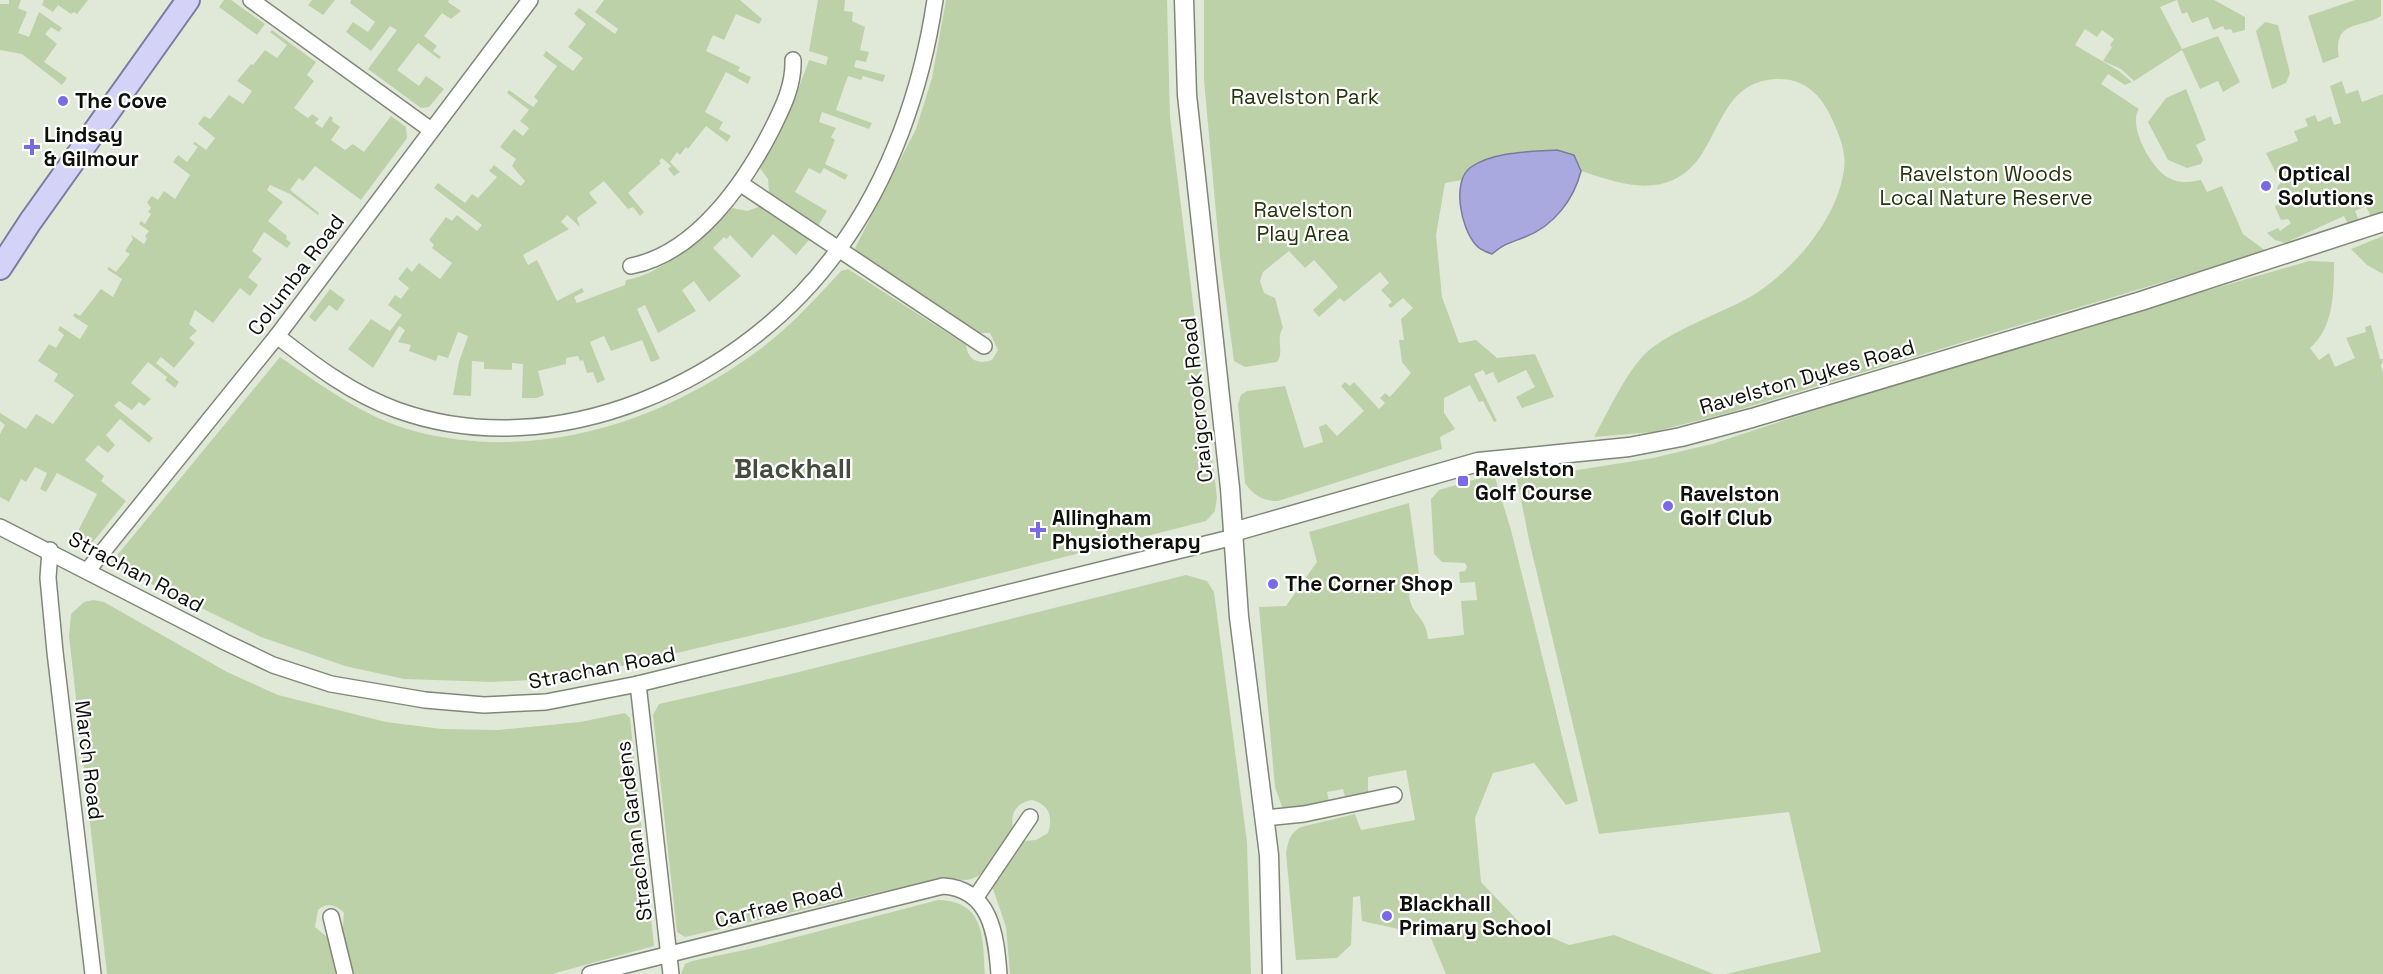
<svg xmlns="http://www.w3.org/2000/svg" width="2383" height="974" font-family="'Space Grotesk',sans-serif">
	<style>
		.green { fill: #bdd1a8 }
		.water { fill: #a9a8df; stroke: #7a7a9f; stroke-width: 1.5 }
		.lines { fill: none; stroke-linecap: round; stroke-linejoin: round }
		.minor-casing { stroke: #808778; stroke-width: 18 }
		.tertiary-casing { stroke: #808778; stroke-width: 21 }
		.primary-casing { stroke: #7c7ba1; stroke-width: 26 }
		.minor { stroke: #fff; stroke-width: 15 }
		.tertiary { stroke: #fff; stroke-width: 18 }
		.primary { stroke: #d4d3f7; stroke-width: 22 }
		.poi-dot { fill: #796ae5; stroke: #fff; stroke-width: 2 }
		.labels { text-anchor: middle; stroke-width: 4.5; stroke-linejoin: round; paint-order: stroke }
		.park-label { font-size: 21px; fill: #24350c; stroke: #fff }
		.poi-label { font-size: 21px; font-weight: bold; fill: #0d100a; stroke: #fff; text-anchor: start }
		.street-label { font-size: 21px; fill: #0d100a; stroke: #fff }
		.district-label { font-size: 27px; font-weight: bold; fill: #454c3e; stroke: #fff }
	</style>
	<rect width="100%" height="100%" fill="#e0e9d8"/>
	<g class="green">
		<polygon points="9,0 21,0 18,8 27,12 18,33 29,37 39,12 62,28 59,32 51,27 45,34 57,44 44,62 67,78 62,85 22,54 0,50 0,4 9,4"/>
		<polygon points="44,0 88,0 77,14 74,12 71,14 58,5 53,12 42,5"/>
		<polygon points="224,0 231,0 265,24 257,35 219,7"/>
		<polygon points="312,0 335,0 323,15 308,5"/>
		<polygon points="351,0 449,0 448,2 461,11 451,19 442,13 424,36 437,46 433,51 441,57 439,59 418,43 397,70 419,86 426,76 444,89 429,107 421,108 368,69 397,30 390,26 371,51 346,32 353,22 368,32 375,22 350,3"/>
		<path d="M604,0H740L762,19L759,24L736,14L724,40L713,35L706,51L740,67L738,71L751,77L748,84L726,72L705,112L723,122L719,129L731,136L727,142L706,126L688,149L686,147L680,155L677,152L670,162L680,172L674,176L668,169L671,166L662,158L659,161L661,163L628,193L644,212L640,216L633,207L628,209L604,181L589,193L597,203L577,218L580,227L567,215L561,222L569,229L523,255L528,265L537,260L557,301L582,288L584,292L574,297L577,303L625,285L626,280C662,275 708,233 732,208L747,211L761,206L810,239L796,255L773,234L752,258L730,235L727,239L724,237L713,248L741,276L709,302L694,281L682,290L696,311L658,333L645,305L637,309L660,359L651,362L642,340L611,351L604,336L590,342L605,380L597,383L593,372L587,373L583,360L580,361L578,356L566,358V364L538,371L544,395L537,398H522L523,364L512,363V370L484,369V362L472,361L471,396L453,395L459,362L468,336L458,332L448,358L438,355L436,361L409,351L411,345L398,342L405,330L399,326L373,368L348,349L371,319L390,331L402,315L388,305L395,295L401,299L409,288L398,279L407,267L412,272L419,263L440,279L452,263L432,248L434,245L429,240L446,217L452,221L457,215L477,231L482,225L434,188L438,183L465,203L472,194L478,198L497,177L489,171L494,165L521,186L525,181L512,166L516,159L500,147L514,129L523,136L529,128L520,121L529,110L507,93L509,90L533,107L538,101L534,97L557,66L543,56L546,51L573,71L583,58L568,47L586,24L574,14L579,8L615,34L618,29L595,12Z"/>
		<polygon points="818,0 845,0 844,11 853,12 852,21 865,27 860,50 869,52 866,62 856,60 854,67 885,75 883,82 863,76 861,80 848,76 836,110 872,123 869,129 822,112 819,122 836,128 831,137 835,140 825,164 848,175 845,180 824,168 820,174 809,168 795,192 827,211 818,226 769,193 768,179 759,167 794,101 809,60 826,65 828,57 809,51"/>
		<path d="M946,0H1167L1170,117L1217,497L1215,511L1206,521L800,624L570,678L493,682L404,679L345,666L261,637L110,564L280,357C321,385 365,418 414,431C536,463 660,423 759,350C790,327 815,299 841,271L848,269L966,345C968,360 978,365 992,360L998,350L990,333H974L857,253L855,248L916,129L932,78Z"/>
		<path d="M1204,0H2177L2160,7L2182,49L2218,36L2240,82L2223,92L2218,81L2200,89L2182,50L2134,81L2121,69L2103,61L2112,47L2110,45L2114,39L2102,30L2097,37L2085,29L2075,45L2119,71L2132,82L2125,85L2108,74L2101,84L2139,109C2127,125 2152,170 2169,178C2180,184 2190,182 2201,180L2207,192L2222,186L2243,234L2266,251L1728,413L1653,432L1594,437C1609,411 1629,364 1653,347C1682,326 1719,314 1750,297C1792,272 1838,219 1844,169C1847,151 1837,129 1829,113C1818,91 1801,78 1776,79C1713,82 1721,158 1675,179C1646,193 1616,182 1587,173C1581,171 1573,167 1566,166C1553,166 1538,170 1525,172C1499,175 1471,178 1445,183L1436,235L1442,297L1459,343L1476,340L1497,358L1535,354L1554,397L1522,408L1516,397L1535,387L1526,370L1498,383L1493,372L1486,375L1483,370L1474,374L1497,421L1494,422L1483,401L1479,402L1470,385L1444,398V413L1455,429L1440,437L1442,449L1278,501C1263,501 1254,496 1245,483L1238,404L1241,395L1247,391L1285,386L1304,448L1323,442L1319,427L1326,424L1337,436L1364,411L1341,386L1345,382L1350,386L1354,382L1379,409L1385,403L1380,398L1385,393L1390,397L1411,373L1402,362L1399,340H1404L1401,319L1413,308L1403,298L1391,308L1388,305L1392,302L1381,290L1389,283L1380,272L1344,302L1340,298L1319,317L1313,310L1338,287L1314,260L1305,268L1289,251L1263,272L1260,281L1264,293L1275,298L1283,328C1275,339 1285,351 1277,362L1245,367L1234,361L1220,257L1204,80Z"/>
		<polygon points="2177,0 2214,0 2245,17 2245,30 2233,33 2231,29 2225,30 2223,26 2213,30 2208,17 2192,23 2187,12 2182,14"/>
		<path d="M2355,0H2381V16C2361,29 2333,19 2339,57L2323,63L2308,16Z"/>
		<polygon points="2265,22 2278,25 2290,73 2286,83 2272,89 2256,31"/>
		<polygon points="272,30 316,62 307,75 314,81 294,108 308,118 312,114 319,119 315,123 322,128 330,116 333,118 332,121 340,127 331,140 345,150 353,144 364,152 391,116 406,127 407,138 361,200 315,166 303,181 299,178 290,190 319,213 318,215 290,194 270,185 267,190 283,202 268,221 287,236 286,239 291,243 287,248 264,232 252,251 262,259 248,277 258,285 250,296 240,288 213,323 195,310 189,324 197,331 189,338 195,343 174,368 161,357 156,363 179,382 175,388 165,380 167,377 148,362 131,383 151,399 144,406 139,402 132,410 119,401 114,406 153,438 149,443 120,419 106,435 115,445 108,453 98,445 85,460 104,476 101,481 126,501 93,542 87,543 75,537 97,494 57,473 46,492 40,489 47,473 35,467 26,482 21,479 9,502 0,497 0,434 5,425 0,421 0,413 26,429 36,414 53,424 74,395 54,381 58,374 38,361 49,344 56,348 64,335 58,330 60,326 80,339 88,326 73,316 75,313 80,316 101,289 113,297 122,279 107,269 109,267 116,272 130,254 125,251 133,239 131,235 144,244 147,239 145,236 149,231 139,224 141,221 145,224 151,214 148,212 151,208 147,202 152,196 158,200 164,191 175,199 190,175 173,162 178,155 187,162 198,147 193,144 195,142 206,150 215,138 198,124 204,116 210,119 229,95 243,104 252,91 237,81 251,64 253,65 265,50 277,58 287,45 270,32"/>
		<polygon points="2342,81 2346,94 2358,90 2362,102 2383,94 2383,212 2371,217 2366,206 2355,211 2359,221 2348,224 2344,216 2285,243 2275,240 2267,233 2278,228 2280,231 2291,223 2288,219 2281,220 2275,207 2281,200 2277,187 2285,178 2282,172 2276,173 2266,153 2298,141 2294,131 2308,126 2305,119 2315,115 2318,122 2331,116 2334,125 2341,123 2330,86"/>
		<polygon points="2186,89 2206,140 2196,145 2203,160 2201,164 2187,168 2168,160 2148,122 2166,98"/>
		<polygon points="2383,236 2383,274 2367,265 2351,249"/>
		<path d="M2309,261L2334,262C2334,291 2334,328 2310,348L2319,360L2329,353L2335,367L2355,358L2346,338L2366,332L2365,327L2371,325L2380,359H2383L2381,366L2383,373V974H1726L1821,952L1789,812L1599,834L1529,540L1516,474L1565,466L1571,471L1653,458L1712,444L1965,361Z"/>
		<polygon points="330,289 345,300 337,311 329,305 315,322 309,317"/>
		<path d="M1494,474L1511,530L1578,801L1566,805L1534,763L1493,773L1475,818L1481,882L1522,925L1569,945L1614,935L1714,974H1446L1430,936L1362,921L1360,896L1353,897L1351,945L1337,958L1296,960L1286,853C1288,841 1290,833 1301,827L1355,814L1361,830L1415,820L1406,770L1368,777V794L1346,801L1343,789L1327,792L1330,806L1290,812L1282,807L1275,787L1259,607L1286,606L1317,562L1309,532L1409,503L1419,574L1409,589C1408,616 1426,614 1428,639L1464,635L1461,601L1477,600L1475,582L1460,583L1459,572L1465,571L1467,567L1465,563L1442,562L1434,554L1431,499L1439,490Z"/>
		<path d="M1186,575L1207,581L1214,592L1247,842L1251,974H1010L1006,927L992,886L1023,841L1036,840L1048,833C1053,817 1050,805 1032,800C1014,803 1008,817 1015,834C1003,849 988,878 966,880C958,880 949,878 941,878L685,937L677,932L653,715L659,704L791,674Z"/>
		<path d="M93,600L104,602L227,672L278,695L386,722L442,729L498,730L580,722L625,713L630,718L654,946L552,974H352L342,934L344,913C337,905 327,902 318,910L315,927L327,937L336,974H107L69,636L71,614L84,602Z"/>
		<path d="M938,900C985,901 983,938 985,974H681L685,964L692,961L754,948Z"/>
	</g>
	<path class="water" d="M1557,150L1574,155L1581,171C1574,199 1554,226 1525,237C1510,243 1505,243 1492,254C1486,252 1480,250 1476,245C1461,229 1451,181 1471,167C1494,151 1530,152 1557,150Z"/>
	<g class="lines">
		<g class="minor-casing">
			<g id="minor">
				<polyline points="251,0 431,130"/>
				<polyline points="741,184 984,346"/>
				<path d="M631,266C695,254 744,184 772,129C783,107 794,85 793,60"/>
				<path d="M277,336C314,365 352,394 397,410C555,467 743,382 838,250C891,178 922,88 935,0"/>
				<polyline points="0,527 225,642 273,665 331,684 425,700 484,705 546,702 638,684 1234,537"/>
				<polyline points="50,550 48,578 55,652 93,974"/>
				<polyline points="88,570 277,336 530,0"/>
				<polyline points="638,684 671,974"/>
				<polyline points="1265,818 1304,814 1394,795"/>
				<polyline points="976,897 1030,817"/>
				<polyline points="331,917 345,974"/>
				<path d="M590,974L943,886C991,889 996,935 999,974"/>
			</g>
		</g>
		<g class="tertiary-casing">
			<g id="tertiary">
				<polyline points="1184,0 1187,95 1230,488 1239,617 1269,855 1272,974"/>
				<polyline points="1233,532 1478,462 1629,447 1681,437 1752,418 2141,301 2383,222"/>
			</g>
		</g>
		<g class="primary-casing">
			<polyline id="primary" points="0,268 30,222 188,0"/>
		</g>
		<use href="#minor" class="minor"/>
		<use href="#tertiary" class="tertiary"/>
		<use href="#primary" class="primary"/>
	</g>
	<g class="poi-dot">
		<circle cx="63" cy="101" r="6"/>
		<path d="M29 138h6v6h6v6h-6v6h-6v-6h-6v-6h6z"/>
		<circle cx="2266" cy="186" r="6"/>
		<rect x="1457" y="475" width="12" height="12" rx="3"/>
		<circle cx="1668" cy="506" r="6"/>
		<path d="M1035 521h6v6h6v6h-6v6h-6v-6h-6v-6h6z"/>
		<circle cx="1273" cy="584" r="6"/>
		<circle cx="1387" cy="916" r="6"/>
	</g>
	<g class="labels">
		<g class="park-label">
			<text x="1305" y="104">Ravelston Park</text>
			<text x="1986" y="181">Ravelston Woods<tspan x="1986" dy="24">Local Nature Reserve</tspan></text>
			<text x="1303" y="217">Ravelston<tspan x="1303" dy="24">Play Area</tspan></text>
		</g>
		<g class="poi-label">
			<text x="75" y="108">The Cove</text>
			<text x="44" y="142">Lindsay<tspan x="44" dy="24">&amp; Gilmour</tspan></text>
			<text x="2278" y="181">Optical<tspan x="2278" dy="24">Solutions</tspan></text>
			<text x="1475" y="476">Ravelston<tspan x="1475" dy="24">Golf Course</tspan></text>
			<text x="1680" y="501">Ravelston<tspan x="1680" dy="24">Golf Club</tspan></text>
			<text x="1052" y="525">Allingham<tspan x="1052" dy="24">Physiotherapy</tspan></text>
			<text x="1285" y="591">The Corner Shop</text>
			<text x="1399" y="911">Blackhall<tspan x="1399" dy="24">Primary School</tspan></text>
		</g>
		<g class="street-label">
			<text transform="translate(296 275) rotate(-53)" y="7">Columba Road</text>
			<text transform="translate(1807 377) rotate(-16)" y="7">Ravelston Dykes Road</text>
			<text transform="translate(1197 400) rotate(-96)" y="7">Craigcrook Road</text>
			<text transform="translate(136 572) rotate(28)" y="7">Strachan Road</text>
			<text transform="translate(602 668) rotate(-11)" y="7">Strachan Road</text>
			<text transform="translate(89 760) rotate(83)" y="7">March Road</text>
			<text transform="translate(634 831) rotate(-97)" y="7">Strachan Gardens</text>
			<text transform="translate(779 905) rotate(-14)" y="7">Carfrae Road</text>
		</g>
		<g class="district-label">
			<text x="793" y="478">Blackhall</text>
		</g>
	</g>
</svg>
